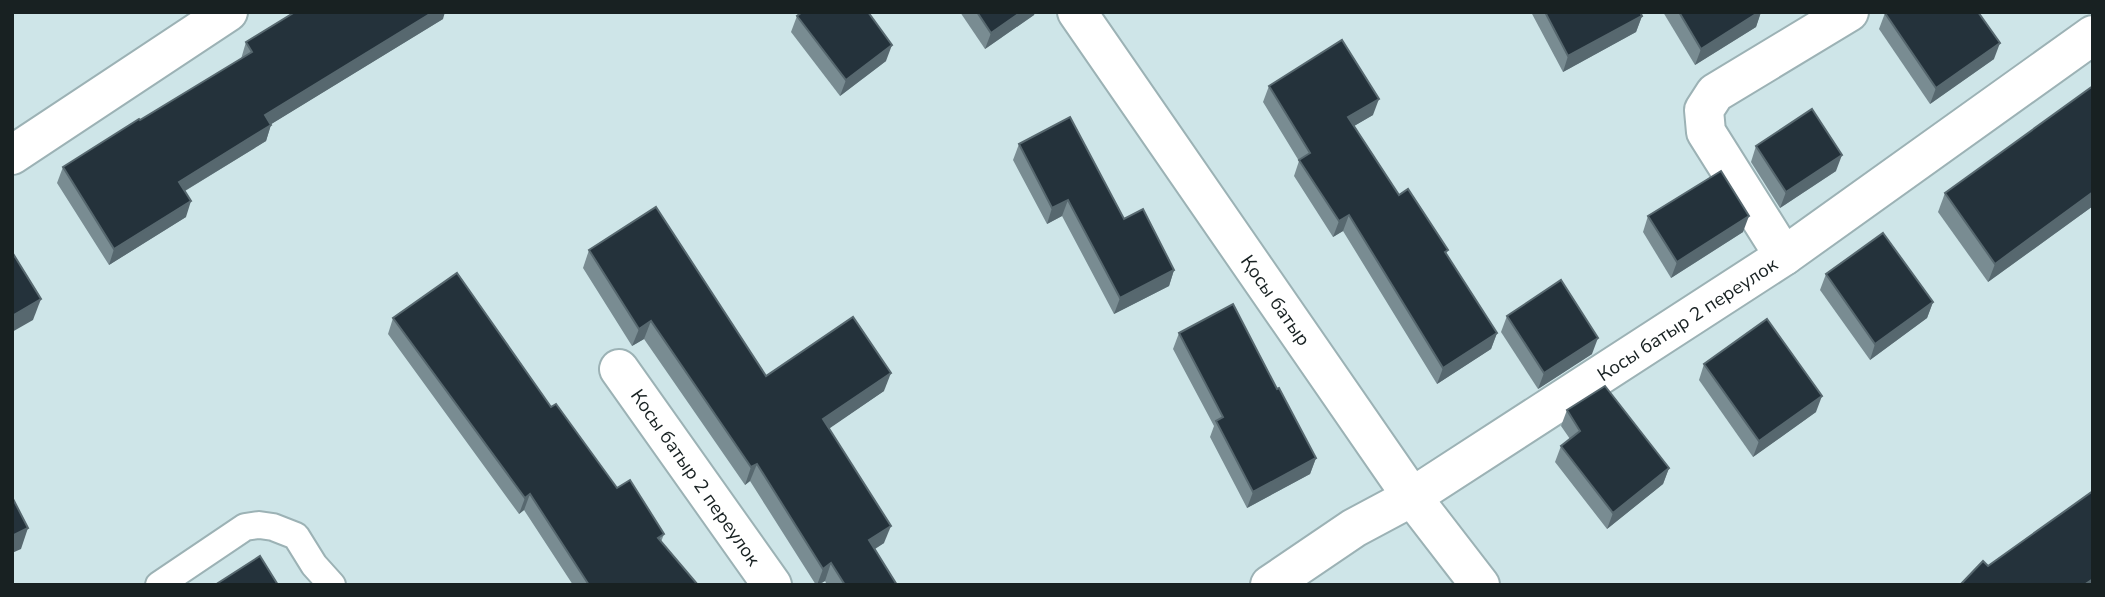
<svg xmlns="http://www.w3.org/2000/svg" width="2105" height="597" font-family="'Nunito Sans',sans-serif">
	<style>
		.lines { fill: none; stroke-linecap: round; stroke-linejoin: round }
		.service-casing { stroke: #9cb2b5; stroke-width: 30 }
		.minor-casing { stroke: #9cb2b5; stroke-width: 42 }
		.tertiary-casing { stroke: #9cb2b5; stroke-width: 42 }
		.service { stroke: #fff; stroke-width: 26 }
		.minor { stroke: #fff; stroke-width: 38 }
		.tertiary { stroke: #fff; stroke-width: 38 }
		.wall { fill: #798c92 }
		.shaded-wall { fill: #57686f }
		.building { fill: #24323b; stroke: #57686f; stroke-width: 2 }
		.labels { text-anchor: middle; stroke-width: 7; stroke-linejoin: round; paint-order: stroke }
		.street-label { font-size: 19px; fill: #182122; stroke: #fff }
	</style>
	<rect width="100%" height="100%" fill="#cee5e8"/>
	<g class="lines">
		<g class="service-casing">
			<polyline id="service" points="159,585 245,527 259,525 273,527 296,536 314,565 332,585"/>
		</g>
		<g class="minor-casing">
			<g id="minor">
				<polyline points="1784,256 1706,132 1704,110 1715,93 1849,12"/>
				<polyline points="619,369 772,585"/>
				<polyline points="1270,585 1354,528 1412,497 1784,256 2093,35"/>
			</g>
		</g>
		<g class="tertiary-casing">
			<g id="tertiary">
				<polyline points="1077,12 1412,497 1480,585"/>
				<polyline points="12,155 228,12"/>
			</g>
		</g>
		<use href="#service" class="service"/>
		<use href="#minor" class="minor"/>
		<use href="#tertiary" class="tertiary"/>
	</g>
	<g class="wall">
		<polygon points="960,12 1035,12 1034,15 985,49"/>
		<polygon points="1531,12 1640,12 1642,16 1636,32 1563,72"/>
		<polygon points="1663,12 1761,12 1756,27 1695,65"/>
		<polygon points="1885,13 1994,59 1930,104 1879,29"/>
		<polygon points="797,16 886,61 840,96 791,32"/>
		<polygon points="443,19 271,124 266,141 185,191 186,217 109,265 57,183 63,167 241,59 246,42"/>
		<polygon points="1269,86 1373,115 1354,126 1399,195 1448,250 1446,254 1497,333 1491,349 1437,384 1343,231 1333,237 1294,176 1299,161 1263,102"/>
		<polygon points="2093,86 2093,206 1988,282 1938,212 1945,193"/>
		<polygon points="1019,144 1124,219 1174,270 1169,286 1114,314 1062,216 1047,224 1013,160"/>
		<polygon points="1756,146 1836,171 1780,208 1751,162"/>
		<polygon points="1648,216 1743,232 1671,278 1643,232"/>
		<polygon points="589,250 766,376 884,391 829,428 884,543 875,549 897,585 827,585 825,581 819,585 816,585 750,481 745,485 644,339 632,346 583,268"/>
		<polygon points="1826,274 1933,302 1927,318 1870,360 1820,290"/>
		<polygon points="1507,316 1592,354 1538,389 1501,332"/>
		<polygon points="393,318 551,407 617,488 664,534 661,542 698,585 573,585 524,510 519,514 388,334"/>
		<polygon points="1179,333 1277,389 1316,458 1310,474 1247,508 1210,437 1214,426 1173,349"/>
		<polygon points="1704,364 1816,412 1753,457 1699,380"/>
		<polygon points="1567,410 1669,468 1663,484 1607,529 1555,462 1561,446 1570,439 1561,426"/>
	</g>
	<g class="shaded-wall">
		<polygon points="433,12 445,12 443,19 260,131 265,115"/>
		<polygon points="1021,12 1035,12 1034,15 985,49 991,33"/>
		<polygon points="1759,12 1761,12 1756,27 1695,65 1701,49"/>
		<polygon points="1642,16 1636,32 1563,72 1568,56"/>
		<polygon points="2000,43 1994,59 1930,104 1936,88"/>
		<polygon points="892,45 886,61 840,96 846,80"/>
		<polygon points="1379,99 1373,115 1342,133 1348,117"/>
		<polygon points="271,125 266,141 173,198 179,182"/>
		<polygon points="1842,155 1836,171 1780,208 1786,192"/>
		<polygon points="2093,192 2093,206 1988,282 1995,264"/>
		<polygon points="1068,200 1062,216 1047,224 1052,208"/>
		<polygon points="191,201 186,217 109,265 114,249"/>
		<polygon points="1349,215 1343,231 1333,237 1339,221"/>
		<polygon points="1749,216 1743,232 1671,278 1677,262"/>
		<polygon points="1174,270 1169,286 1114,314 1120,298"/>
		<polygon points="41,299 33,320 12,332 12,316"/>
		<polygon points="1933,302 1927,318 1870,360 1875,344"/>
		<polygon points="651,321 644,339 632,346 639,329"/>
		<polygon points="1497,333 1491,349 1437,384 1443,368"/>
		<polygon points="1598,338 1592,354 1538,389 1544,373"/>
		<polygon points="891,373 884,391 817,437 823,419"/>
		<polygon points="1822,396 1816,412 1753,457 1759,441"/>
		<polygon points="1316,458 1310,474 1247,508 1253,492"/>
		<polygon points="757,464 750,481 745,485 751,467"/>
		<polygon points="1669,468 1663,484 1607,529 1613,513"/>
		<polygon points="530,494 524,510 519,514 525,498"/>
		<polygon points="891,526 884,543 862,557 869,540"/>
		<polygon points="28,528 21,549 12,553 12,536"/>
		<polygon points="831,563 825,581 817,585 823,569"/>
		<polygon points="2093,579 2093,585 2084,585"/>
	</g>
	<g class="building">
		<polygon points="295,12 433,12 265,115 271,125 179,182 191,201 114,249 63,167 139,119 140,120 252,52 246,42"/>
		<polygon points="802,12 868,12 892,45 846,80 797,16"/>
		<polygon points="977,12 1021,12 991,33"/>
		<polygon points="1545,12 1640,12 1642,16 1568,56"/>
		<polygon points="1679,12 1759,12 1701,49"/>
		<polygon points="1886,12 1978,12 2000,43 1936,88 1885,13"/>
		<polygon points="1342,40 1379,99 1348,117 1399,195 1408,189 1448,250 1445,252 1497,333 1443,368 1349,215 1339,221 1299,160 1310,153 1269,86"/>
		<polygon points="2093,86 2093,192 1995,264 1945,193"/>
		<polygon points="1812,109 1842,155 1786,192 1756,146"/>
		<polygon points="1070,117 1124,219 1143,209 1174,270 1120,298 1068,200 1052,208 1019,144"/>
		<polygon points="1721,171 1749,216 1677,262 1648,216"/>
		<polygon points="656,207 766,376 853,317 891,373 823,419 891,526 869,540 897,585 845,585 831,563 823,569 757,464 751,467 651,321 639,329 589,250"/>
		<polygon points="1883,233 1933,302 1875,344 1826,274"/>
		<polygon points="12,252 41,299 12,316"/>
		<polygon points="457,273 551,407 556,404 617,488 630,480 664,534 658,538 698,585 589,585 530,494 525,498 393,318"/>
		<polygon points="1561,280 1598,338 1544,373 1507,316"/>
		<polygon points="1233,304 1277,389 1279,388 1316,458 1253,492 1216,421 1223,417 1179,333"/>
		<polygon points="1767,319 1822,396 1759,441 1704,364"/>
		<polygon points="1605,386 1669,468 1613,513 1561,446 1580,431 1567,410"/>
		<polygon points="2093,491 2093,579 2084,585 1960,585 1983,561 1988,566"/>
		<polygon points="12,497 28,528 12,536"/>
		<polygon points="260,556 278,585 215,585"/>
	</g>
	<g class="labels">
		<g class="street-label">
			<text transform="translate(1276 300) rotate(55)" y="7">Қосы батыр</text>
			<text transform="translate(1687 319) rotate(-33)" y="7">Косы батыр 2 переулок</text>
			<text transform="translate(696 477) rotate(55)" y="7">Косы батыр 2 переулок</text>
		</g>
	</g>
	<rect width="2105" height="597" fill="none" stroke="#182122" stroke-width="28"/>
</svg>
